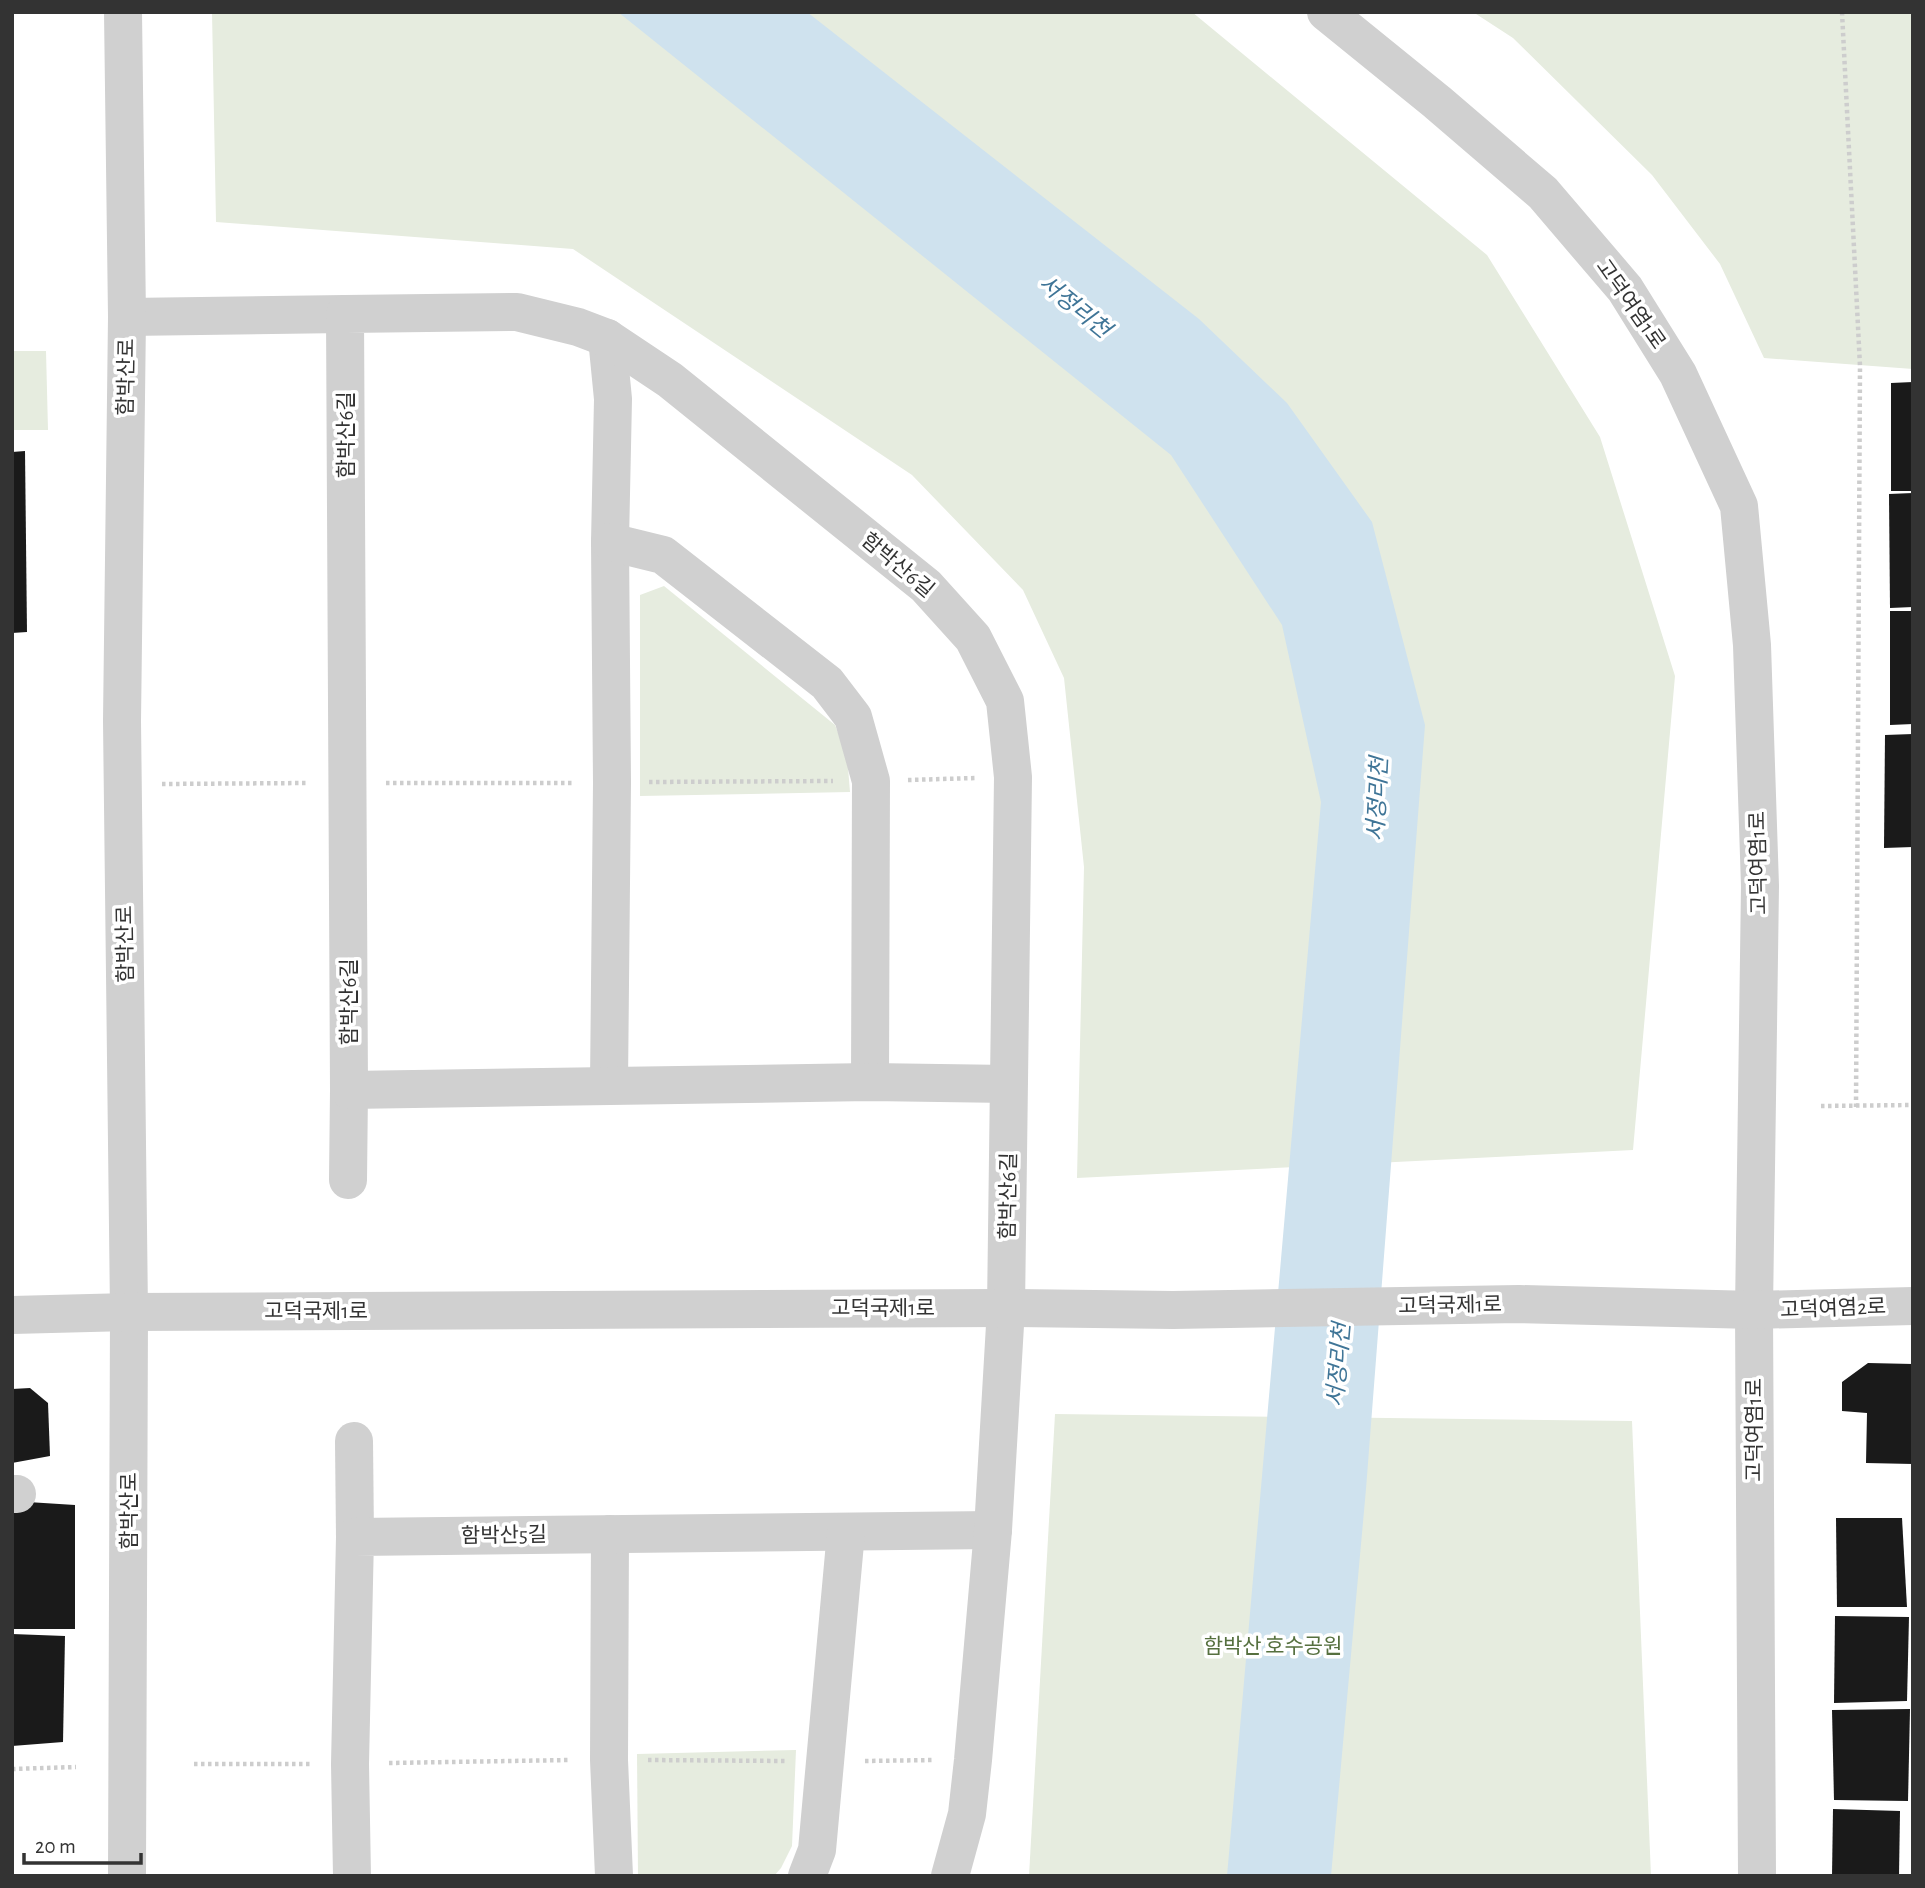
<svg xmlns="http://www.w3.org/2000/svg" width="1925" height="1888" font-family="'Alegreya Sans','Noto Sans KR',sans-serif">
	<style>
		.green { fill: #e6ecdf }
		.water { fill: #cfe2ee }
		.building { fill: #1a1a1a }
		.lines { fill: none; stroke-linecap: round; stroke-linejoin: round }
		.path { stroke: #cdcdcd; stroke-width: 4.5; stroke-dasharray: 3.5 3.5; stroke-linecap: butt }
		.minor { stroke: #d0d0d0; stroke-width: 38 }
		.tertiary { stroke: #d0d0d0; stroke-width: 38 }
		.labels { text-anchor: middle; stroke-width: 7; stroke-linejoin: round; paint-order: stroke }
		.street-label { font-size: 21px; fill: #333; stroke: #fff }
		.park-label { font-size: 21px; fill: #56703f; stroke: #fff }
		.water-label { font-size: 23px; font-style: italic; fill: #3f7597; stroke: #fff }
	</style>
	<rect width="100%" height="100%" fill="#fff"/>
	<g class="green">
		<polygon points="212,12 1192,12 1487,255 1600,437 1675,676 1633,1150 1077,1178 1084,867 1064,678 1023,590 912,475 573,249 216,222"/>
		<polygon points="1473,12 1913,12 1913,369 1764,358 1720,264 1652,175 1513,38"/>
		<polygon points="12,351 46,351 48,430 12,430"/>
		<polygon points="664,586 835,725 847,755 850,792 640,796 640,595"/>
		<polygon points="1055,1414 1632,1421 1651,1876 1029,1876"/>
		<polygon points="796,1750 792,1846 781,1868 774,1876 638,1876 637,1754"/>
	</g>
	<polygon class="water" points="618,12 807,12 1199,319 1287,403 1372,522 1425,725 1366,1489 1331,1876 1227,1876 1321,802 1282,625 1171,455"/>
	<g class="building">
		<polygon points="1913,382 1913,491 1891,491 1891,383"/>
		<polygon points="25,451 27,632 12,633 12,452"/>
		<polygon points="1913,493 1913,607 1890,608 1889,494"/>
		<polygon points="1890,611 1913,611 1913,724 1890,725"/>
		<polygon points="1913,734 1913,847 1884,848 1885,735"/>
		<polygon points="1868,1363 1913,1364 1913,1464 1866,1463 1867,1413 1842,1411 1842,1382"/>
		<polygon points="30,1388 48,1403 50,1456 12,1463 12,1389"/>
		<polygon points="12,1501 75,1505 75,1629 12,1629"/>
		<polygon points="1836,1518 1902,1518 1907,1607 1837,1607"/>
		<polygon points="1835,1616 1909,1617 1907,1701 1834,1703"/>
		<polygon points="12,1634 65,1636 63,1742 12,1746"/>
		<polygon points="1910,1709 1908,1801 1834,1800 1832,1710"/>
		<polygon points="1833,1809 1900,1811 1899,1876 1832,1876"/>
	</g>
	<g class="lines">
		<g class="path">
			<polyline points="1842,12 1860,366 1856,1107"/>
			<polyline points="908,780 976,778"/>
			<polyline points="649,782 833,781"/>
			<polyline points="386,783 574,783"/>
			<polyline points="162,784 308,783"/>
			<polyline points="1821,1106 1913,1105"/>
			<polyline points="648,1760 787,1761"/>
			<polyline points="865,1761 934,1760"/>
			<polyline points="389,1763 570,1760"/>
			<polyline points="194,1764 311,1764"/>
			<polyline points="12,1769 76,1767"/>
		</g>
		<g class="minor">
			<polyline points="127,317 345,314"/>
			<polyline points="607,338 613,399 610,542 612,783 609,1084"/>
			<polyline points="610,542 663,555 827,683 853,717 871,781 870,1082"/>
			<polyline points="348,1180 349,1090"/>
			<polyline points="354,1441 355,1537"/>
			<polyline points="12,1494 17,1494"/>
			<polyline points="610,1534 609,1760 614,1876"/>
			<polyline points="352,1876 350,1764 355,1537 993,1530"/>
			<polyline points="807,1876 817,1850 846,1532"/>
			<polyline points="950,1876 967,1814 973,1760 993,1530 1006,1308 1013,777 1005,701 973,638 926,586 670,380 607,338 578,327 517,312 345,314 349,1090 870,1082 1009,1084"/>
		</g>
		<g class="tertiary">
			<polyline points="123,12 127,317 122,721 129,1312 127,1876"/>
			<polyline points="1326,12 1437,102 1543,193 1625,289 1678,374 1739,506 1752,645 1760,886 1754,1310 1757,1876"/>
			<polyline points="12,1315 129,1312 1006,1308 1173,1310 1519,1304 1754,1310 1913,1306"/>
		</g>
	</g>
	<g class="labels">
		<g class="street-label">
			<text transform="translate(1631 304) rotate(55)" y="7">고덕여염1로</text>
			<text transform="translate(126 377) rotate(-89)" y="7">함박산로</text>
			<text transform="translate(346 435) rotate(-90)" y="7">함박산6길</text>
			<text transform="translate(898 565) rotate(40)" y="7">함박산6길</text>
			<text transform="translate(1758 863) rotate(-91)" y="7">고덕여염1로</text>
			<text transform="translate(125 944) rotate(-91)" y="7">함박산로</text>
			<text transform="translate(349 1002) rotate(-90)" y="7">함박산6길</text>
			<text transform="translate(1008 1196) rotate(-89)" y="7">함박산6길</text>
			<text transform="translate(1450 1305) rotate(-1)" y="7">고덕국제1로</text>
			<text x="883" y="1315">고덕국제1로</text>
			<text transform="translate(1833 1308) rotate(-2)" y="7">고덕여염2로</text>
			<text x="316" y="1318">고덕국제1로</text>
			<text transform="translate(1754 1430) rotate(-90)" y="7">고덕여염1로</text>
			<text transform="translate(129 1511) rotate(-90)" y="7">함박산로</text>
			<text transform="translate(504 1535) rotate(-1)" y="7">함박산5길</text>
		</g>
		<g class="park-label">
			<text x="1273" y="1653">함박산 호수공원</text>
		</g>
		<g class="water-label">
			<text transform="translate(1075 306) rotate(39)" y="8">서정리천</text>
			<text transform="translate(1377 799) rotate(-87)" y="8">서정리천</text>
			<text transform="translate(1338 1365) rotate(-85)" y="8">서정리천</text>
		</g>
	</g>
	<rect width="1925" height="1888" fill="none" stroke="#333333" stroke-width="28"/>
	<path d="M24 1853v10h117v-10" fill="none" stroke="#333333" stroke-width="3.5"/>
	<text x="35" y="1853" font-size="21" fill="#333333" stroke="#ffffff" stroke-width="5" paint-order="stroke">20 m</text>
</svg>
